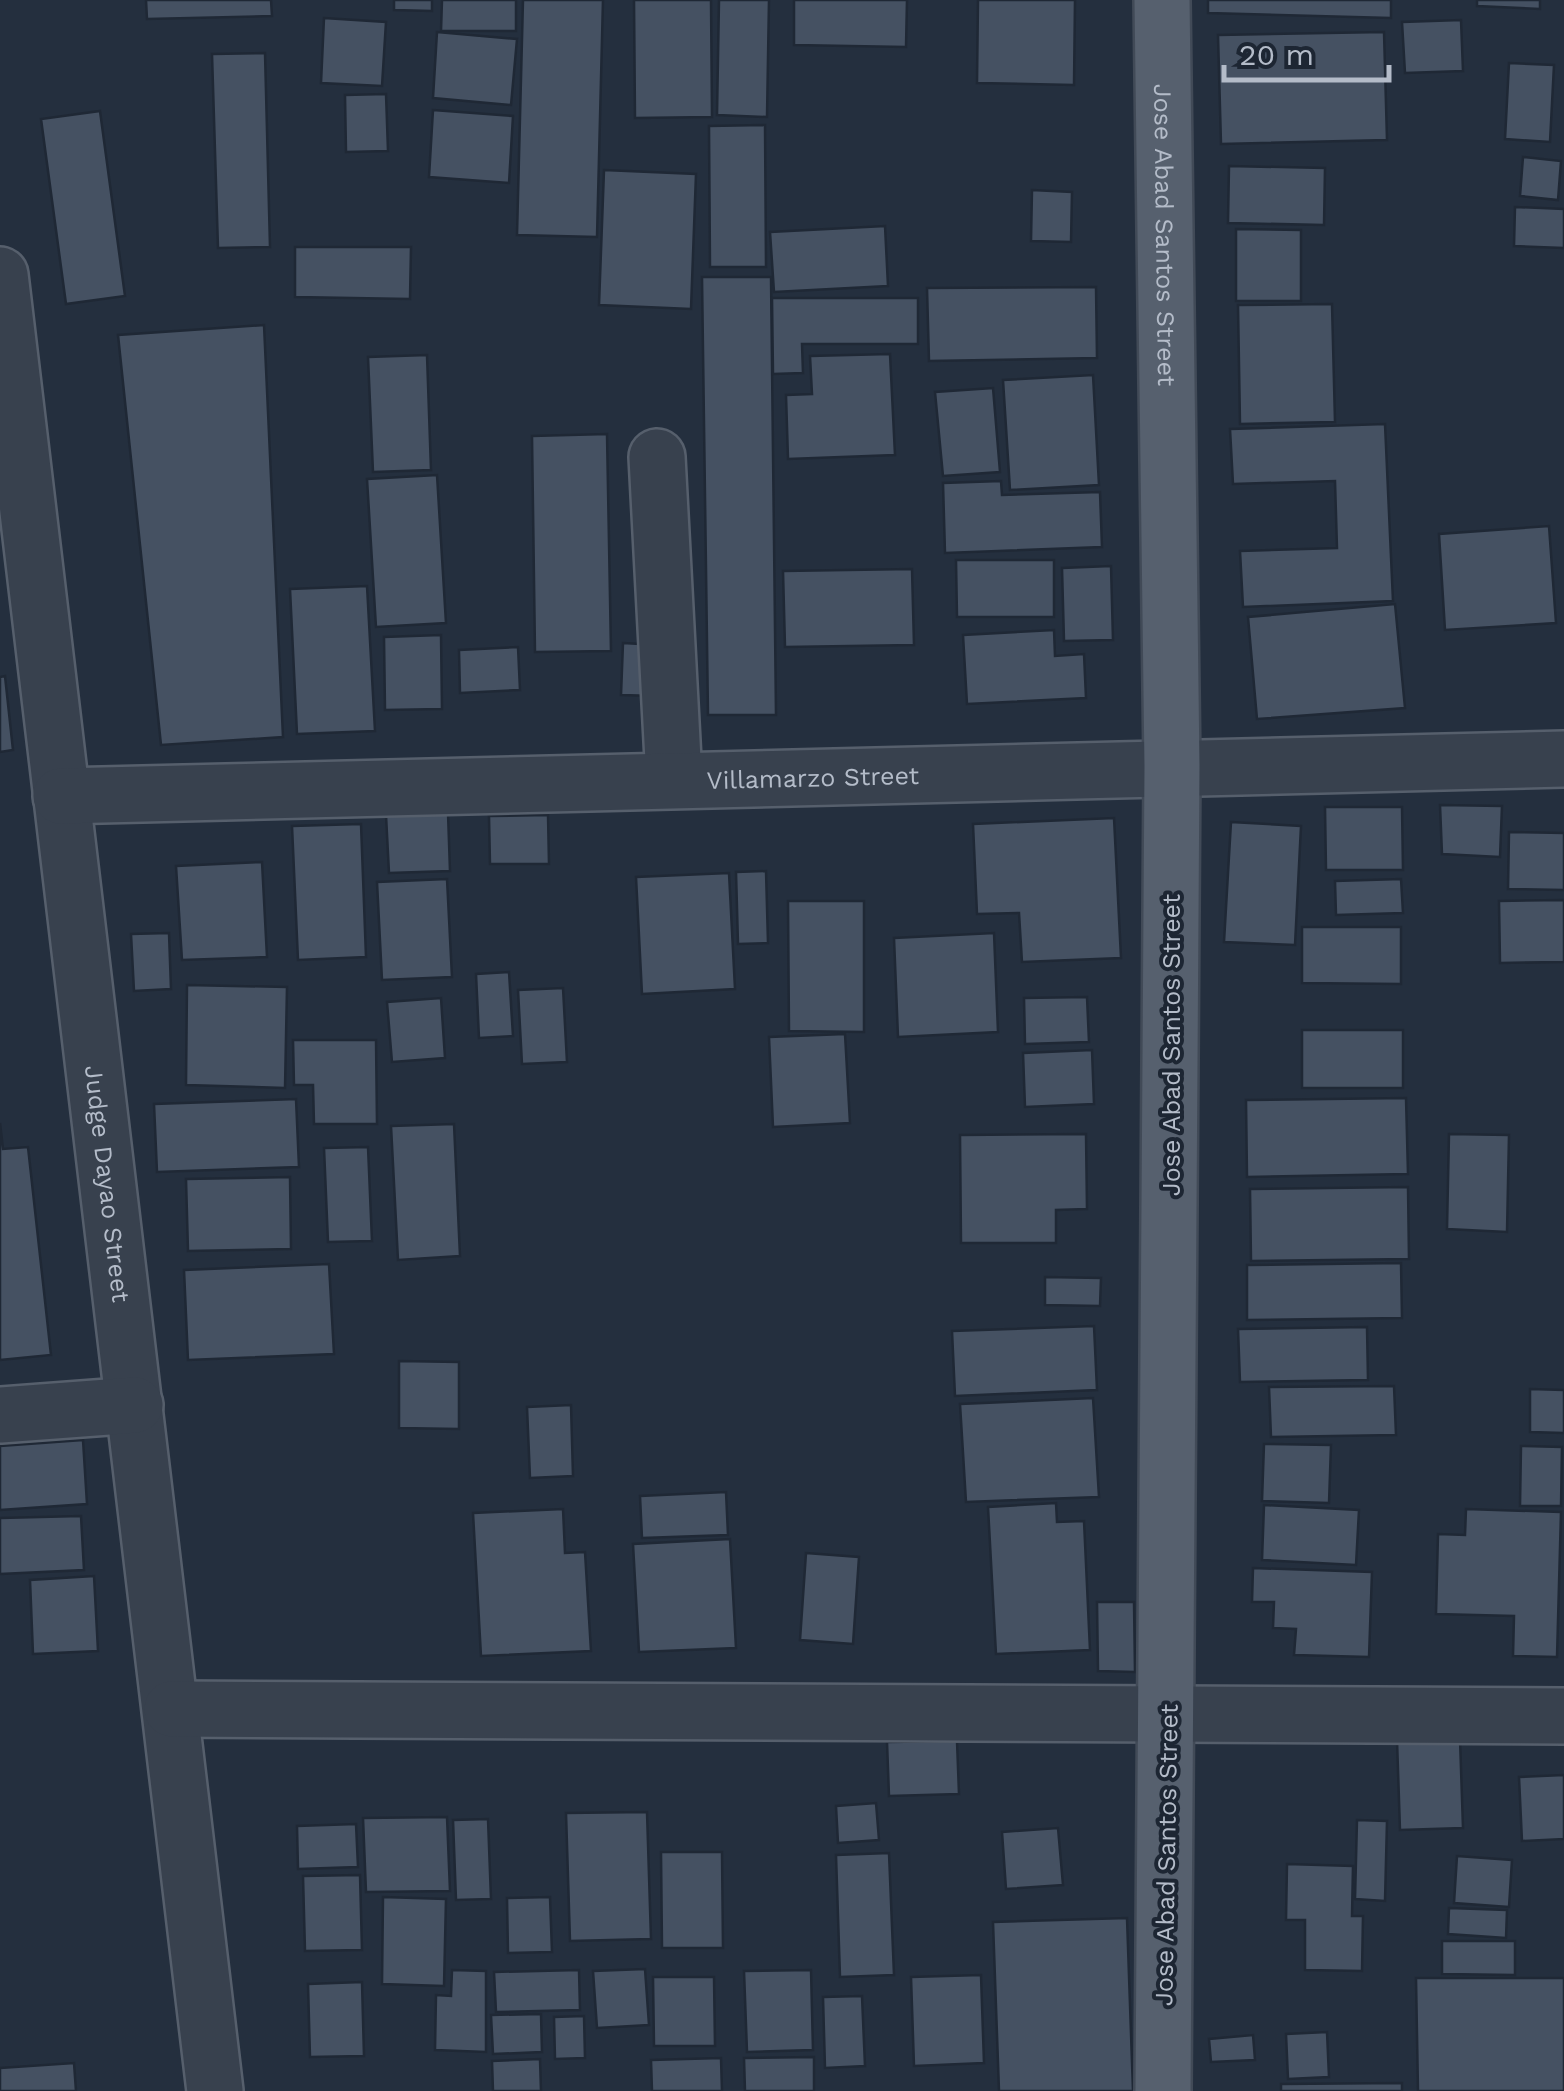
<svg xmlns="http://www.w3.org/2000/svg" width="1564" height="2091" font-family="'Work Sans',sans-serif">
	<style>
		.building { fill: #455162; stroke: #1f2835; stroke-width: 2.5 }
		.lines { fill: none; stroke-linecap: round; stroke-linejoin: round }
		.minor-casing { stroke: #565f6c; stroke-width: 60 }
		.major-casing { stroke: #414a57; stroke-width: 60 }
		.minor { stroke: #38414e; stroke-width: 55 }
		.major { stroke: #56606e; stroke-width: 55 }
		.labels { text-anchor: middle; stroke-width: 8; stroke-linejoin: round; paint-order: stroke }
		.street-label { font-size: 25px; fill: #b4bcc9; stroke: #1d2633 }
	</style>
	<rect width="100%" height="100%" fill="#242f3e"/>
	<g class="building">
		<polygon points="146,0 271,0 272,16 147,19"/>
		<polygon points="394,0 432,0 432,11 394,10"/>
		<polygon points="442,0 516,0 516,31 441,31"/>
		<polygon points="523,0 603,0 597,237 517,235"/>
		<polygon points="634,0 711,0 712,117 635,118"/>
		<polygon points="719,0 769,0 767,117 717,115"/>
		<polygon points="794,0 907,0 906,47 794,45"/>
		<polygon points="978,0 1075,0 1074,85 977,83"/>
		<polygon points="1208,0 1391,0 1391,18 1208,13"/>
		<polygon points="1477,0 1540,0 1540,9 1477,6"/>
		<polygon points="324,18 386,22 382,86 321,83"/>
		<polygon points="1461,20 1463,71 1405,73 1402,22"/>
		<polygon points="437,32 517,39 511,105 433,98"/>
		<polygon points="1384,32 1387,140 1221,144 1218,35"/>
		<polygon points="265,53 270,247 218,248 212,54"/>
		<polygon points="1509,63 1554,65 1550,142 1505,139"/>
		<polygon points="386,94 388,151 346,152 345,95"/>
		<polygon points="433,110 513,116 509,183 429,177"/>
		<polygon points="100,111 125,296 66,304 41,119"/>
		<polygon points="765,125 766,267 710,267 709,126"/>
		<polygon points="1523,157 1561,161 1558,200 1520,196"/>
		<polygon points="1229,166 1325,168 1324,225 1228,223"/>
		<polygon points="604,170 696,174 691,309 599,305"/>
		<polygon points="1032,190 1072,192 1071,242 1031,241"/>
		<polygon points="1515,207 1564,209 1564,248 1514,246"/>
		<polygon points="885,226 888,286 774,292 770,232"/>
		<polygon points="1236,229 1301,230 1301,301 1236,301"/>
		<polygon points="295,247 411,247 410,299 295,297"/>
		<polygon points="702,277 771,277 776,715 708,715"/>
		<polygon points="1096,287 1097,358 929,361 927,288"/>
		<polygon points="772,298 918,298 918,344 802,344 803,373 773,374"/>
		<polygon points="1332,304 1335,422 1240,424 1238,305"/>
		<polygon points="264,325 283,737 161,745 118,335"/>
		<polygon points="890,354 895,455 788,459 786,395 812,394 810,356"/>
		<polygon points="427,355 431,470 373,472 368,357"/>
		<polygon points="1093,375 1099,485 1010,490 1003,380"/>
		<polygon points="993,388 1000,472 943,476 935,392"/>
		<polygon points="1385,424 1393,601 1243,607 1240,551 1337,548 1335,481 1233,484 1230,429"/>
		<polygon points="607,434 611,651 535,652 532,436"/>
		<polygon points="437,475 446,623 376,627 367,479"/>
		<polygon points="1001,481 1002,495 1100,492 1102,547 945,553 943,483"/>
		<polygon points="1549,526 1556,623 1445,630 1439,534"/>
		<polygon points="956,560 1054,560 1054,617 957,617"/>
		<polygon points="1111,566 1113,640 1064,641 1062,568"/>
		<polygon points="912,569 914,645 785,647 783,571"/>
		<polygon points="367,586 375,731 297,734 290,589"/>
		<polygon points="1395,604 1405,708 1257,719 1248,617"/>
		<polygon points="1054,630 1055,656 1084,654 1086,698 967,704 963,635"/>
		<polygon points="441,635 442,709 385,710 384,637"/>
		<polygon points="623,643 658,645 655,696 621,695"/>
		<polygon points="518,647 520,690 460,693 459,650"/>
		<polygon points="5,676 13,750 0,752 0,677"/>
		<polygon points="1440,805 1502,806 1500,857 1442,854"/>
		<polygon points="1325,807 1402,807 1403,870 1326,870"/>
		<polygon points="448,813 450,871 389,873 386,815"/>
		<polygon points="548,815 549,864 490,864 489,816"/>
		<polygon points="1114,818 1121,958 1022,962 1019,913 977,914 973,824"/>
		<polygon points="1231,822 1301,826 1295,945 1224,942"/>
		<polygon points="361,824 366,957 298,960 292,826"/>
		<polygon points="1509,832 1564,833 1564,890 1508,889"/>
		<polygon points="262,862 267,957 182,960 176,866"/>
		<polygon points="766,871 768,943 738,944 736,872"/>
		<polygon points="729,873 735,989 642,994 636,877"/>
		<polygon points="447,879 452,977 382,980 377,882"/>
		<polygon points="1401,879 1403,913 1336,915 1335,881"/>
		<polygon points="1564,900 1564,962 1500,963 1499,901"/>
		<polygon points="788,901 864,901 864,1032 789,1031"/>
		<polygon points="1302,927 1401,927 1401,984 1302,983"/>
		<polygon points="169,933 171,989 134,991 131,934"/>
		<polygon points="994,933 998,1032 898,1037 894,938"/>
		<polygon points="509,972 513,1036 479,1038 476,974"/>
		<polygon points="187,985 287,987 285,1088 186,1085"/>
		<polygon points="563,988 567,1062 522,1064 518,990"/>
		<polygon points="1087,997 1089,1042 1025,1044 1024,998"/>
		<polygon points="441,998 445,1058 392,1062 387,1002"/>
		<rect x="1302" y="1030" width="101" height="58"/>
		<polygon points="845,1034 850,1123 773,1127 769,1037"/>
		<polygon points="293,1040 376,1040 377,1124 314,1124 313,1085 294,1085"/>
		<polygon points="1092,1050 1094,1104 1025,1107 1023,1053"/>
		<polygon points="1406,1098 1408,1174 1247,1177 1246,1100"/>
		<polygon points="296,1099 299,1167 157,1172 154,1104"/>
		<polygon points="0,1123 3,1149 28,1147 51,1355 0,1360"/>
		<polygon points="454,1124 460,1256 398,1260 391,1126"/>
		<polygon points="1086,1134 1087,1209 1056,1210 1056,1243 961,1243 960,1135"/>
		<polygon points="1449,1134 1509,1135 1507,1232 1447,1229"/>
		<polygon points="368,1147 372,1241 328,1242 324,1148"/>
		<polygon points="290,1177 291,1249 188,1251 186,1179"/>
		<polygon points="1408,1187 1409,1259 1251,1261 1250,1189"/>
		<polygon points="1401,1263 1402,1318 1247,1320 1247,1265"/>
		<polygon points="329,1264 334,1354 188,1360 184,1270"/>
		<polygon points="1045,1277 1101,1278 1100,1306 1045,1305"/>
		<polygon points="1094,1326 1097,1390 955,1396 952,1331"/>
		<polygon points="1367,1327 1368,1380 1240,1382 1238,1329"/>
		<polygon points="399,1361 459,1362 459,1429 399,1428"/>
		<polygon points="1394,1386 1396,1435 1271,1437 1269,1387"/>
		<polygon points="1530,1389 1564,1390 1564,1433 1530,1432"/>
		<polygon points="1093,1398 1099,1497 966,1502 960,1404"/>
		<polygon points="571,1405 573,1476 530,1478 527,1407"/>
		<polygon points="83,1440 87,1504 0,1510 0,1446"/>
		<polygon points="1264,1444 1331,1445 1329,1503 1262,1501"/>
		<polygon points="1521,1446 1562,1447 1561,1506 1520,1506"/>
		<polygon points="726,1492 728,1535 642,1538 640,1496"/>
		<polygon points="1056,1503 1057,1522 1084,1521 1090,1650 996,1654 988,1507"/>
		<polygon points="1264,1505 1359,1510 1356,1565 1262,1560"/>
		<polygon points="563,1509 565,1553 585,1552 591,1651 481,1656 473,1513"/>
		<polygon points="1466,1509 1561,1512 1557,1657 1513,1656 1514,1616 1436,1614 1438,1534 1465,1535"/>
		<polygon points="81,1516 84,1570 0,1574 0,1518"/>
		<polygon points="730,1539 736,1648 639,1652 633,1544"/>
		<polygon points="806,1553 859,1557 853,1644 800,1640"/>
		<polygon points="1253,1568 1372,1572 1369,1657 1294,1655 1296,1629 1273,1628 1274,1602 1252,1602"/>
		<polygon points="94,1576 98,1651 33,1654 30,1580"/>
		<polygon points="1097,1602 1134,1602 1135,1672 1098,1671"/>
		<polygon points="1460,1739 1463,1828 1400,1830 1397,1740"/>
		<polygon points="957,1741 959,1794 889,1796 887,1742"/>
		<polygon points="1564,1775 1564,1839 1522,1841 1519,1777"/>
		<polygon points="876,1803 879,1840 838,1843 836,1806"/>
		<polygon points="647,1812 651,1939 570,1941 566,1813"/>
		<polygon points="447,1817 450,1891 366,1892 363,1818"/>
		<polygon points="488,1819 491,1899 456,1900 453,1820"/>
		<polygon points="1357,1820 1387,1821 1385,1901 1355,1899"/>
		<polygon points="356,1824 358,1867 298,1869 297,1826"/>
		<polygon points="1058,1828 1063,1885 1006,1889 1002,1832"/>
		<polygon points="661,1852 722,1852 723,1948 662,1948"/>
		<polygon points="889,1853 894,1975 840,1977 836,1855"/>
		<polygon points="1457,1856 1512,1860 1509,1907 1454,1903"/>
		<polygon points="1287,1864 1353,1866 1352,1916 1363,1916 1362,1971 1305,1970 1305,1920 1286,1920"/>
		<polygon points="360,1875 362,1950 305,1951 303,1876"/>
		<polygon points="383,1897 446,1899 444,1986 382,1984"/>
		<polygon points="550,1897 552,1952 508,1953 507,1898"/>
		<polygon points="1449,1908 1507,1910 1506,1938 1448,1934"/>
		<polygon points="1127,1918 1133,2091 999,2091 993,1922"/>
		<polygon points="1442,1941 1515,1941 1515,1975 1442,1974"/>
		<polygon points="645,1969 649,2025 597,2028 593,1971"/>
		<polygon points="452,1970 486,1971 486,2052 435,2050 436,1995 451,1996"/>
		<polygon points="579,1970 580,2010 496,2012 494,1972"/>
		<polygon points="811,1970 813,2050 747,2052 744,1971"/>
		<polygon points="981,1975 984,2063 914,2066 911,1977"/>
		<polygon points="653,1977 714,1977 715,2046 654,2046"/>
		<polygon points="1416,1978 1564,1978 1564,2091 1418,2091"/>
		<polygon points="362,1982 364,2056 310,2057 308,1984"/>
		<polygon points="862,1996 865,2066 825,2068 823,1997"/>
		<polygon points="541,2014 542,2052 493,2054 491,2015"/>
		<polygon points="584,2016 585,2058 555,2059 554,2017"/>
		<polygon points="1327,2032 1329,2077 1288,2079 1286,2034"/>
		<polygon points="1253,2035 1255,2060 1211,2062 1209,2039"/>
		<polygon points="814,2057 814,2091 745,2091 744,2058"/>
		<polygon points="721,2058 722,2091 652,2091 651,2060"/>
		<polygon points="540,2059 541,2091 493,2091 492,2061"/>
		<polygon points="74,2063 76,2091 0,2091 0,2068"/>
		<polygon points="1402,2083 1402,2091 1281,2091 1281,2084"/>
	</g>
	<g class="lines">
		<g class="minor-casing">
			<g id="minor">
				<path id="s1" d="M0,275L215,2091"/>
				<polyline points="657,457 674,779"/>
				<path id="s2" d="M61,796L1564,759"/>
				<polyline points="0,1415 135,1405"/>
				<polyline points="172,1709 1564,1716"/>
			</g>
		</g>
		<g class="major-casing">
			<g id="major">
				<path id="s3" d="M1162,0L1172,766L1163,2091"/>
			</g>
		</g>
		<use href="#minor" class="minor"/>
		<use href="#major" class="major"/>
	</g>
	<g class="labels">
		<g class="street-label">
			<text dy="9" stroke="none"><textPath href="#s3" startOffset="235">Jose Abad Santos Street</textPath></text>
			<text dy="9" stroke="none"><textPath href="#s2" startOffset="752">Villamarzo Street</textPath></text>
			<text transform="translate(1171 1045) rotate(-90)" y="9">Jose Abad Santos Street</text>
			<text dy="9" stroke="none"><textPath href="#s1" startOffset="915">Judge Dayao Street</textPath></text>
			<text transform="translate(1166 1855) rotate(-89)" y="9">Jose Abad Santos Street</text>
		</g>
	</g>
	<path d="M1224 65v15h165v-15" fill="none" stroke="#b4bcc9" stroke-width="5"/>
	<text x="1239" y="65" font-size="30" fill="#b4bcc9" stroke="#1d2633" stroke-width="8" paint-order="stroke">20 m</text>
</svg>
